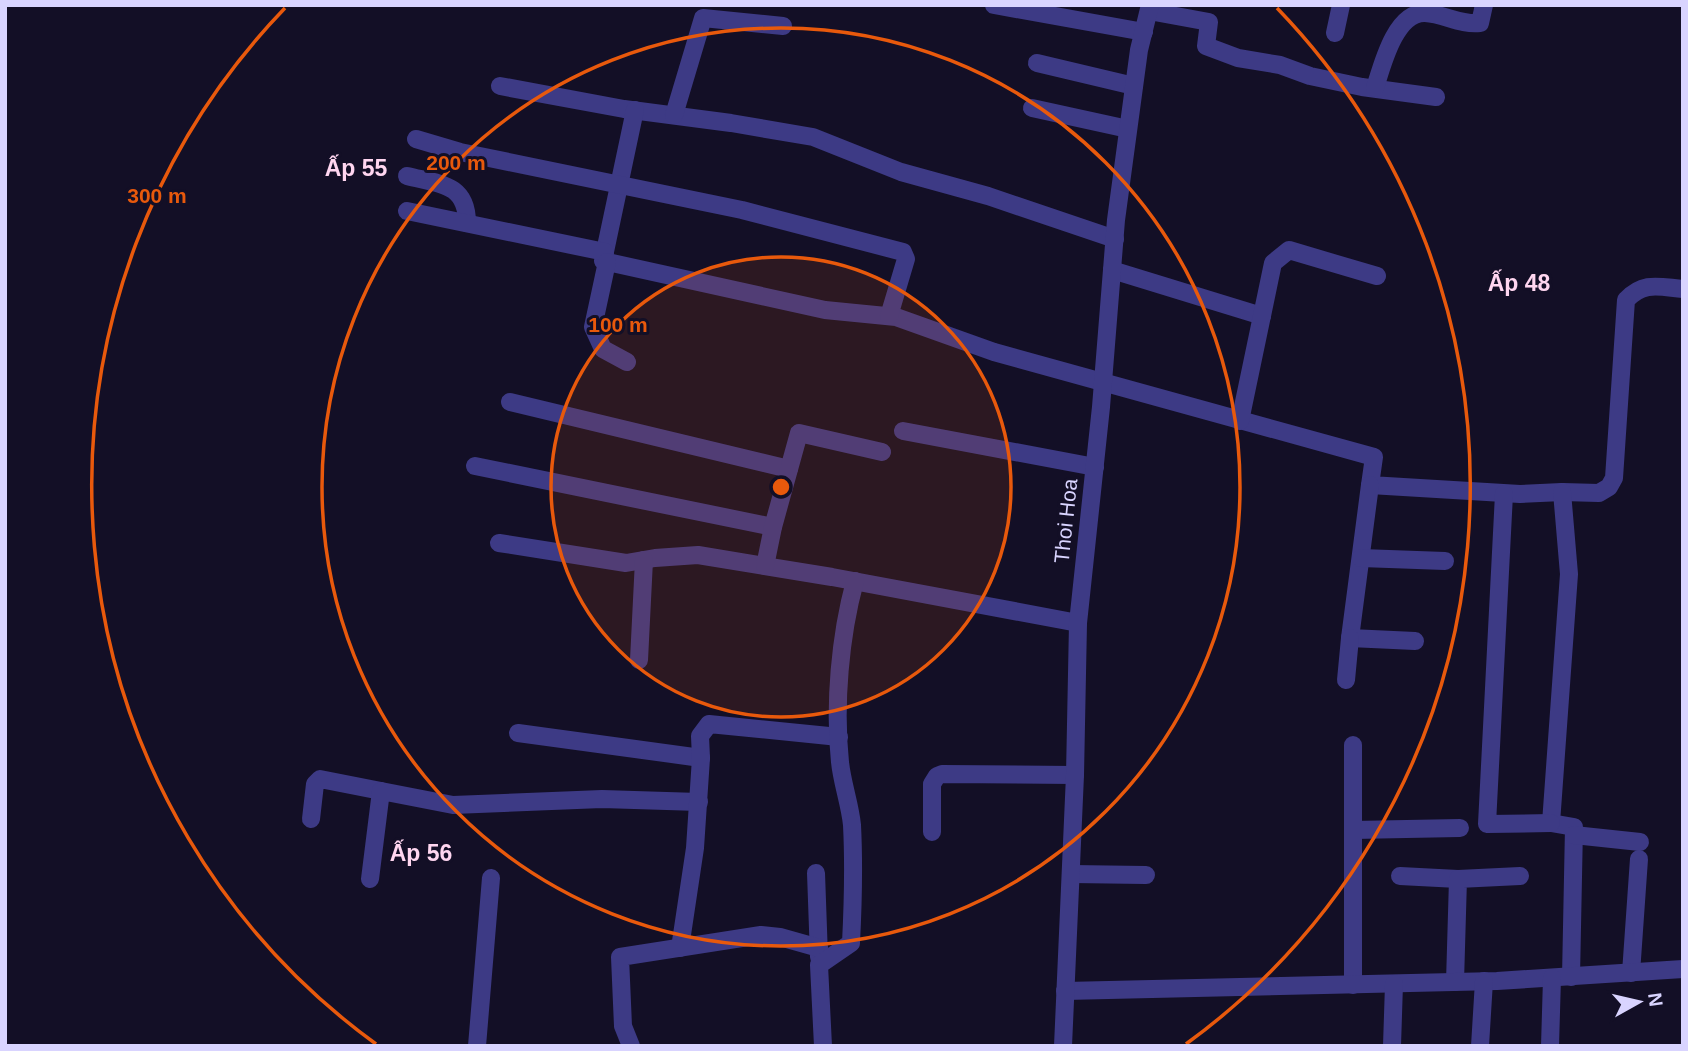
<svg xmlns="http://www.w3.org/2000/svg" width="1688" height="1051" font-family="Arial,sans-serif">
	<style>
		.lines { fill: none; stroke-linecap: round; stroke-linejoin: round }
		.minor { stroke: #3d3a85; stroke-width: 18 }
		.ring { fill: none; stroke: #e8590c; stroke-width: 3.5 }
		.labels { text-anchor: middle; stroke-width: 6; stroke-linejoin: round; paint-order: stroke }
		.street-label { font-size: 21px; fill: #d9d4ff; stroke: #130f26 }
		.neighbourhood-label { font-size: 23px; font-weight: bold; fill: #ffd6f0; stroke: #130f26 }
		.centre { fill: #e8590c; stroke: #130f26; stroke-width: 3.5 }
		.ring-label { font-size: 21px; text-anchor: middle; font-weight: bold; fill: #e8590c; stroke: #130f26; stroke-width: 6; stroke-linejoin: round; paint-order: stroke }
	</style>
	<rect width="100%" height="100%" fill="#130f26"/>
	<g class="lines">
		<g class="minor">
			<polyline points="994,5 1144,32"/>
			<polyline points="1149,11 1209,22 1206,46 1238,58 1280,65 1310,76 1362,87 1436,97"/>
			<polyline points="1335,33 1341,5"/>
			<polyline points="1037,63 1134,86"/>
			<polyline points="500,86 624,109 731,123 813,137 901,172 988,196 1115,239"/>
			<path d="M1375,88C1382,66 1395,12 1425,13C1444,14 1460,25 1480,23L1484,5"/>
			<polyline points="1032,108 1128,129"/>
			<path d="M635,110L603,261L825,310L896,317L994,352L1374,457L1370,485L1520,494L1562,492L1599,493L1609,487L1614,478L1626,300C1644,281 1659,287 1683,289"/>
			<polyline points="674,115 703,18 783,26"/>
			<polyline points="416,139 460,152 742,210 903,252 906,259 889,316"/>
			<path d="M407,176C439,184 467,183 467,223"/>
			<polyline points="407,211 605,252"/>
			<polyline points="607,262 593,327 603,349 627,362"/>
			<polyline points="1112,270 1262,316"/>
			<polyline points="510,402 789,469"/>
			<polyline points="1240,421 1273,263 1289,250 1377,276"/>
			<polyline points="903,431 1095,467"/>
			<polyline points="475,466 773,527"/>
			<polyline points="1370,485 1350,638 1415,641"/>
			<polyline points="1562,492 1569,574 1551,823 1574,827 1571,977"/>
			<polyline points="1504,494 1487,824 1551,823"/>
			<polyline points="499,543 626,563 655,558 698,555 832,577 1078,623"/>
			<polyline points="1361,558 1445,561"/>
			<polyline points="765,566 773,527 799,433 882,452"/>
			<polyline points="639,660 644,560"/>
			<polyline points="1346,680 1350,638"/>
			<polyline points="518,733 701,758"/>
			<polyline points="311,819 315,784 320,779 381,791"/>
			<polyline points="1353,830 1460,828"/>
			<polyline points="932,832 932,784 937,776 942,774 1075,775"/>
			<polyline points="1574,835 1640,842"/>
			<polyline points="816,873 819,957"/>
			<polyline points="1071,874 1146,875"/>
			<polyline points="1400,876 1458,879"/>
			<polyline points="370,879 381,791 453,805 602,799 699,802"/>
			<polyline points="680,948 695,848 701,758 700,736 709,724 839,737"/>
			<polyline points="1631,973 1639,859"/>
			<polyline points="1455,982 1458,879 1520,876"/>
			<polyline points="1353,985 1353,745"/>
			<polyline points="1065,991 1497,981 1683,969"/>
			<polyline points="477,1046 491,878"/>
			<polyline points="631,1046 623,1026 620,957 761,935 780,937 819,948"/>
			<path d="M823,1046L819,965L851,943C853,904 854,864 852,825C850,804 842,783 840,762C834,705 840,636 855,581"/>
			<polyline points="1063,1046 1075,775 1078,623 1101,407 1116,220 1139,50 1150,5"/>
			<polyline points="1392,1046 1394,984"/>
			<polyline points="1480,1046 1484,981"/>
			<polyline points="1550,1046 1552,978"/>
		</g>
	</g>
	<circle cx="781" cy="487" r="230" fill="#e8590c" fill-opacity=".12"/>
	<g class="ring">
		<circle cx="781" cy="487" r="230"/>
		<circle cx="781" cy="487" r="459"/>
		<path d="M376 1044A689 689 0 0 1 285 8M1277 8A689 689 0 0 1 1186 1044"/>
	</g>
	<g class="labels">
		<g class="street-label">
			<text transform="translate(1066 521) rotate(-84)" y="7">Thoi Hoa</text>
		</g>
		<g class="neighbourhood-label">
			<text x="356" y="176">Ấp 55</text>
			<text x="1519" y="291">Ấp 48</text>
			<text x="421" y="861">Ấp 56</text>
		</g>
	</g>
	<circle cx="781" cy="487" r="10" class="centre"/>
	<g class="ring-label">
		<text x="456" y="170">200 m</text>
		<text x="157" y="203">300 m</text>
		<text x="618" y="332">100 m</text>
	</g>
	<rect width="1688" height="1051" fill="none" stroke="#d9d4ff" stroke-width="14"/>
	<g transform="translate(1639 1002) rotate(82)" stroke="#130f26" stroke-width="5" paint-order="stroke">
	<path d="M0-5L12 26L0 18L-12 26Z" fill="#d9d4ff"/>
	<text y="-10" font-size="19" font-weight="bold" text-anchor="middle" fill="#d9d4ff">N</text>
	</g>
</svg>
